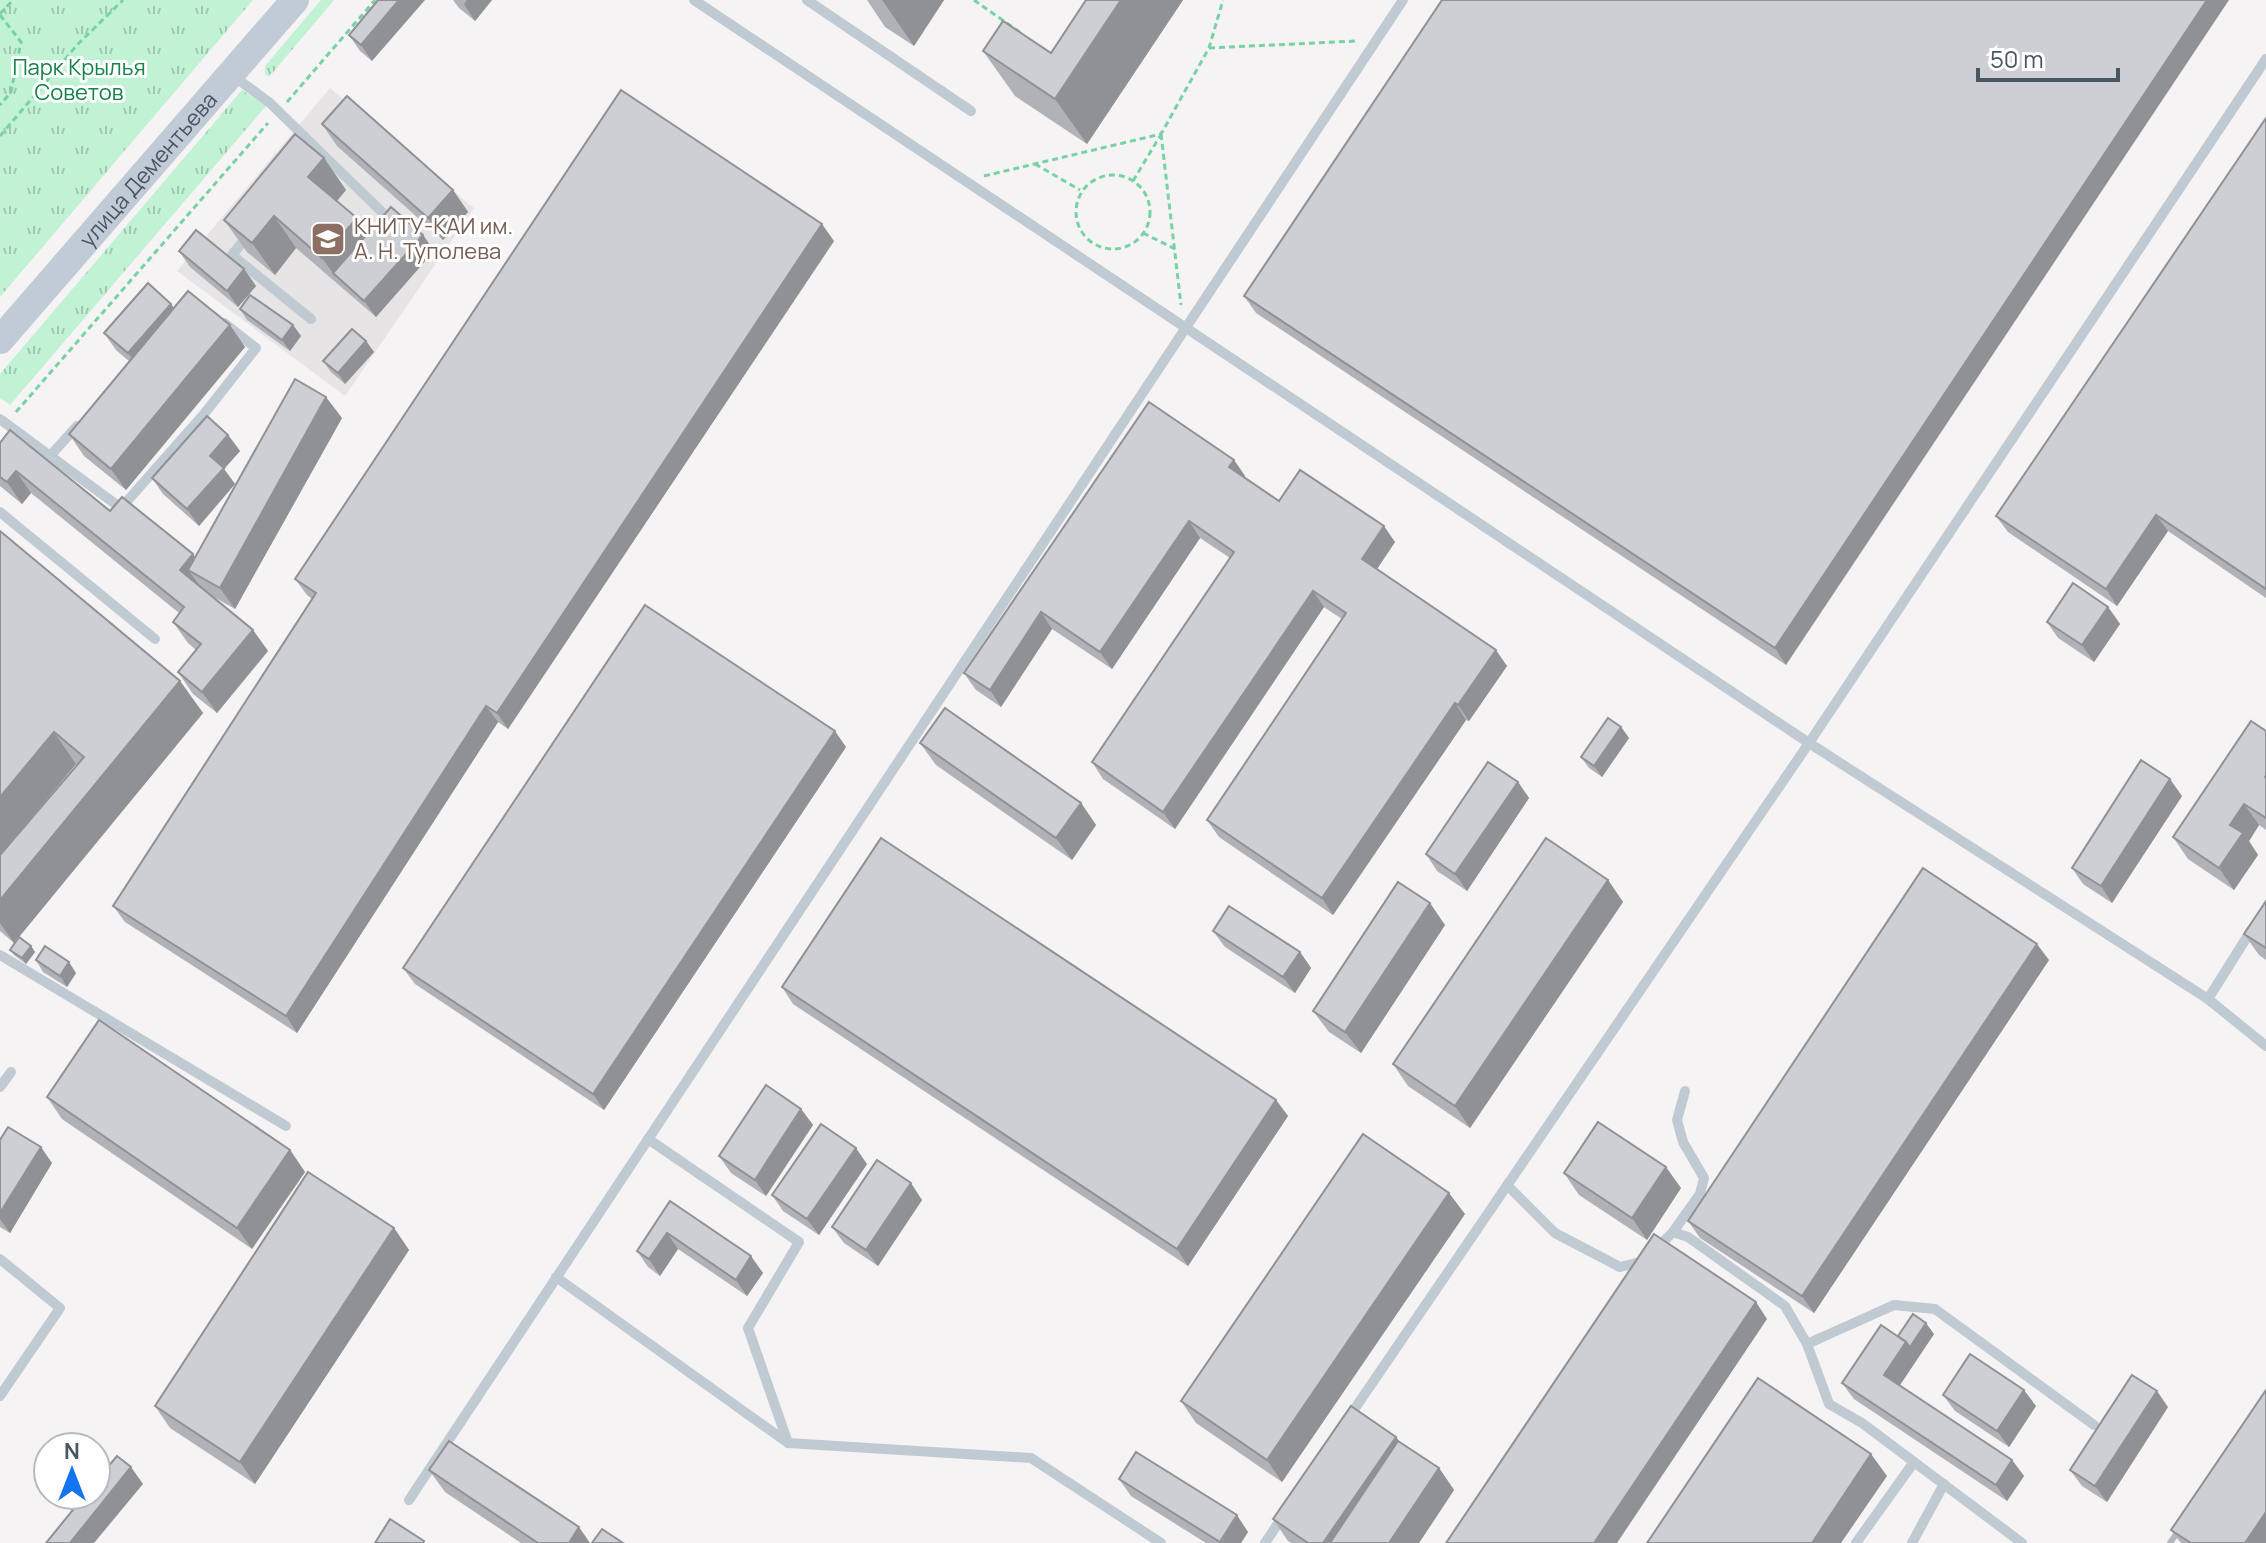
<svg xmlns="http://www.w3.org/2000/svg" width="2266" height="1543" font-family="Manrope,sans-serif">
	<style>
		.education { fill: #e6e4e5 }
		.grass { fill: url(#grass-tufts) }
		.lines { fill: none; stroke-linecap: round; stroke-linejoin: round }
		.path { stroke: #77d2a4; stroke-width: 3; stroke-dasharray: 6 4; stroke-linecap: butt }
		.service { stroke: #c0cad2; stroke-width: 10 }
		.secondary { stroke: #c0cbd6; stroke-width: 28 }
		.rail { stroke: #b4b8bd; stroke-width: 6 }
		.wall { fill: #b0b2b7; fill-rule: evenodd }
		.shaded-wall { fill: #909195 }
		.building { fill: #cdcfd5; stroke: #909195; stroke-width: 2 }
		.labels { text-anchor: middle; stroke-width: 6; stroke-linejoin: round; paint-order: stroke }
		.park-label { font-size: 22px; fill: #14834a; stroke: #fff }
		.street-label { font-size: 22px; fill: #495661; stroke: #fff }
		.education-label { font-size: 22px; fill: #785e54; stroke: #fff; text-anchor: start }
	</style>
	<defs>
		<pattern id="grass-tufts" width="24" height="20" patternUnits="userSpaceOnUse" patternTransform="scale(2)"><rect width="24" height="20" fill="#c1f2d4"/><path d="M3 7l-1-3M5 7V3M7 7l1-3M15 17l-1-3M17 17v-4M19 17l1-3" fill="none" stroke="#9fc7af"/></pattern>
	</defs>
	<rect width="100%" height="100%" fill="#f5f3f3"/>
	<polygon class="education" points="330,88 474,208 345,396 177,271"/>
	<g class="grass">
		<polygon points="0,0 253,0 0,297"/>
		<polygon points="321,0 334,0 269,77 265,74 265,66"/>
		<polygon points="242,90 266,106 10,405 0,398 0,374"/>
	</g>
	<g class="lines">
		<g class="path">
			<polyline points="974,0 1021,33"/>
			<polyline points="0,14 13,0"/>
			<polyline points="0,15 21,42 11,92 0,105"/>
			<polyline points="1209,48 1357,41"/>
			<polyline points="287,102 375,0"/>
			<polyline points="1161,134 1181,305"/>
			<polyline points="0,136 78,44 123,0"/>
			<polyline points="1035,164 1080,190"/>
			<circle cx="1113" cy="212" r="37"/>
			<polyline points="984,176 1161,134 1209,48 1223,0"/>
			<polyline points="1133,181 1160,136"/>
			<polyline points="1143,233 1175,249"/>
			<polyline points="16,412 268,123"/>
		</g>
		<g class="service">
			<polyline points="694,0 1809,743 2208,999 2266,1046"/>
			<polyline points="807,0 971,111"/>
			<polyline points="232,75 270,103 389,219"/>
			<polyline points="250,233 232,255 311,319"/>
			<polyline points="0,419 121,508 204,414 256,348 224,323"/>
			<polyline points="50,456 77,426"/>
			<polyline points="0,512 155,639"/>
			<polyline points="0,955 286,1126"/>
			<polyline points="2208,999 2252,929"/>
			<polyline points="0,1087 11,1072"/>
			<polyline points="648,1139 799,1242 748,1328 788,1443"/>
			<polyline points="1507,1185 1555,1233 1620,1267 1644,1261"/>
			<polyline points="1673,1232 1700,1194 1704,1178 1683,1142 1677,1120 1685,1091"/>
			<polyline points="1655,1250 1673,1232 1688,1237 1785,1306 1807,1344 1829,1404 1862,1423 2022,1543"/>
			<polyline points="0,1259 60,1308 0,1396"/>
			<polyline points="556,1277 788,1443 1031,1458 1161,1543"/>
			<polyline points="1807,1344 1894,1305 1935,1309 2094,1425"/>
			<polyline points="1347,1420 1809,743 2266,59"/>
			<polyline points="409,1500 1403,0"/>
			<polyline points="1265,1543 1283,1516"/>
			<polyline points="1856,1543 1914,1462"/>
			<polyline points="1912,1543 1944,1484"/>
		</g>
		<path class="secondary" id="s1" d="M0,340L295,0"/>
		<polyline class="rail" points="2170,1543 2188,1517"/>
	</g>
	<g class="wall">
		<polygon points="378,0 372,61 360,51 349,35"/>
		<polygon points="453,0 492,0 475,21 459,8"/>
		<polygon points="867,0 944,0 914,46 885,27"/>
		<polygon points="1086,0 1183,0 1087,144 1015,96 983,51 1051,53"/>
		<polygon points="1442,0 1786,665 1256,313 1244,296"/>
		<polygon points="2266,118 2266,598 2168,531 2117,606 2008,532 1996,516"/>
		<polygon points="322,124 453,190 468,212 443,240 337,146"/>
		<polygon points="324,158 346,190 337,201 357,218 368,233 423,235 434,251 376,317 296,248 275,275 247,252 224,220"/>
		<polygon points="834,241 508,729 498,722 297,1033 125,922 113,906 312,599 307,595 295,579"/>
		<polygon points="179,251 244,269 256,286 238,307 190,267"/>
		<polygon points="174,307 245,347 126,490 84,456 69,434 129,361 116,350 104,333"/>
		<polygon points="240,309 293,325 301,336 290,351 247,320"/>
		<polygon points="366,341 374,352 345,384 331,372 323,361"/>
		<polygon points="342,418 235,609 212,596 253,630 268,651 217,713 193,694 178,672 196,650 188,643 173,622 179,613 31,493 22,504 0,486 0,443 110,511 195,558"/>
		<polygon points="228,435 240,451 224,469 235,484 199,526 163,494 152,478"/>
		<polygon points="1234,460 1245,476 1244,478 1279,501 1395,542 1377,569 1507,666 1469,721 1466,720 1333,915 1219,837 1207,820 1342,619 1324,607 1175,829 1103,779 1092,762 1230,558 1200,538 1112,669 1052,629 1001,707 976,690 964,673"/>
		<path d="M0,531L180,681L203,713L14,943L0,931ZM76,764L77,765L16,836Z"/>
		<polygon points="2108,607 2120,624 2094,662 2058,638 2047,622"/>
		<polygon points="1621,727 1629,738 1602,777 1589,768 1581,757"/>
		<polygon points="2266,731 2266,830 2259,825 2249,841 2258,855 2234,890 2188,859 2173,837"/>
		<polygon points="920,743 1081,803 1096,825 1072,860 936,765"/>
		<polygon points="846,747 604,1110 415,984 403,968"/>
		<polygon points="1518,782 1529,798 1467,891 1437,871 1426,854"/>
		<polygon points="2182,796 2112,903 2083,884 2072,868"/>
		<polygon points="1608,880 1623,902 1470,1128 1408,1086 1393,1064"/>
		<polygon points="2266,901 2266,960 2259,955 2244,934"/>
		<polygon points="1445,925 1361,1053 1329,1032 1313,1011"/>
		<polygon points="1213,931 1300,952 1311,968 1295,993 1225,947"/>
		<polygon points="31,946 35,952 26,964 14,955 10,950"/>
		<polygon points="36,960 76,973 67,987 43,972"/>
		<polygon points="2049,960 1814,1313 1700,1238 1688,1221"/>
		<polygon points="782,987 1276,1100 1288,1116 1188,1266 793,1004"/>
		<polygon points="47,1097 290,1150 305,1172 252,1249 62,1119"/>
		<polygon points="801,1109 813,1125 766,1196 731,1173 719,1156"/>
		<polygon points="0,1140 52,1163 10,1233 0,1227"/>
		<polygon points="867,1164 819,1235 783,1211 772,1195"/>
		<polygon points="1564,1173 1681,1188 1647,1240 1579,1195"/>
		<polygon points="922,1200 878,1266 844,1243 832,1227"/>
		<polygon points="670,1201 763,1273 747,1296 678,1249 660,1276 648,1267 637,1251"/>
		<polygon points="1465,1214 1282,1482 1196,1423 1181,1401"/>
		<polygon points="394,1228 409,1250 255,1484 170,1428 155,1406"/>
		<polygon points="1934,1334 1900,1385 2012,1460 2024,1476 2007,1501 1854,1399 1842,1383 1898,1336"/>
		<polygon points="1943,1395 2036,1406 2009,1447 1955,1411"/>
		<polygon points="2168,1407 2107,1502 2082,1486 2070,1470"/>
		<polygon points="1396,1437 1399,1441 1439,1468 1454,1490 1419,1543 1291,1543 1288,1541 1273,1519"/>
		<polygon points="429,1470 590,1543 521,1543 445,1492"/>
		<polygon points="1119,1479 1248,1532 1241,1543 1206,1543 1131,1496"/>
		<polygon points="2171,1530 2266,1543 2181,1543"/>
	</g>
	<g class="shaded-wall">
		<polygon points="399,0 425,0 372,61 361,45"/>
		<polygon points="467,0 492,0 475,21 464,4"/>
		<polygon points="882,0 944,0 914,46"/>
		<polygon points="1121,0 1183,0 1087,144 1055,99"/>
		<polygon points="2207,0 2229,0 1786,665 1775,648"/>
		<polygon points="324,158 346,190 330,209 308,177"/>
		<polygon points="453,190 468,212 443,240 428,218"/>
		<polygon points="274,216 296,248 275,275 252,243"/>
		<polygon points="357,218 380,250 333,273 322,258"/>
		<polygon points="822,224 834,241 508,729 497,713"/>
		<polygon points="423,235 434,251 376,317 364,301"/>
		<polygon points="244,269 256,286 238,307 227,291"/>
		<polygon points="171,304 183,320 140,370 128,353"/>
		<polygon points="230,325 245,347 126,490 111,469"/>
		<polygon points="293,325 301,336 290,351 282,340"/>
		<polygon points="366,341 374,352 345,384 338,373"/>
		<polygon points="326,397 342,418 235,609 220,588"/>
		<polygon points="228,435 240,451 224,469 235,484 199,526 187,509 210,456"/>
		<polygon points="1234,460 1245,476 1240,484 1229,467"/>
		<polygon points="16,471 31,493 22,504 7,482"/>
		<polygon points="2156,515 2168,531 2117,606 2106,589"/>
		<polygon points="1189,521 1200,538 1112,669 1100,652"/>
		<polygon points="1384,526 1395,542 1373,575 1362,559"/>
		<polygon points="193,554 208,576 188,570 200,586 180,570"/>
		<polygon points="1313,591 1324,607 1175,829 1163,812"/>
		<polygon points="2108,607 2120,624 2094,662 2082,645"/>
		<polygon points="1041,612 1052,629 1001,707 990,690"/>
		<polygon points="253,630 268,651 217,713 202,692"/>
		<polygon points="1496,650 1507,666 1469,721 1458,705"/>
		<polygon points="180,681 203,713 14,943 0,923 0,900"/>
		<polygon points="1455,703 1466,720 1333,915 1322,898"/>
		<polygon points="486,706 498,722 297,1033 286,1016"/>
		<polygon points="1621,727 1629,738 1602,777 1594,766"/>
		<polygon points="835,731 846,747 604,1110 593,1094"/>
		<polygon points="54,732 76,764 0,855 0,797"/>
		<polygon points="2170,779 2182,796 2112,903 2101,886"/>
		<polygon points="1518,782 1529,798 1467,891 1455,874"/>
		<polygon points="1081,803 1096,825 1072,860 1056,838"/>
		<polygon points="2244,804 2259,825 2249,841 2258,855 2234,890 2219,868 2230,825"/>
		<polygon points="1608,880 1623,902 1470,1128 1455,1106"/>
		<polygon points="1430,903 1445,925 1361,1053 1345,1032"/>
		<polygon points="2037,944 2049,960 1814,1313 1802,1296"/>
		<polygon points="31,946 35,952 26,964 22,958"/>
		<polygon points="1300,952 1311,968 1295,993 1283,977"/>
		<polygon points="69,962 76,973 67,987 60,976"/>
		<polygon points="1276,1100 1288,1116 1188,1266 1177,1249"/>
		<polygon points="801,1109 813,1125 766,1196 755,1180"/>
		<polygon points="41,1147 52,1163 10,1233 0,1219 0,1213"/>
		<polygon points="856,1148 867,1164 819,1235 807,1219"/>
		<polygon points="290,1150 305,1172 252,1249 237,1228"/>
		<polygon points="1666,1167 1681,1188 1647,1240 1632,1218"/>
		<polygon points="911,1183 922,1200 878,1266 866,1250"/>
		<polygon points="1449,1193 1465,1214 1282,1482 1267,1460"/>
		<polygon points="394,1228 409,1250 255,1484 240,1462"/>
		<polygon points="667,1233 678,1249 660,1276 649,1259"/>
		<polygon points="751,1256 763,1273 747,1296 736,1280"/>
		<polygon points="1756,1302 1767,1319 1617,1543 1594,1543"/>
		<polygon points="1926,1323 1934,1334 1896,1391 1884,1375 1906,1342"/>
		<polygon points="2024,1390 2036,1406 2009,1447 1997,1431"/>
		<polygon points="2157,1391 2168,1407 2107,1502 2095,1486"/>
		<polygon points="1396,1437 1411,1458 1353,1543 1323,1543"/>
		<polygon points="1871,1454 1887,1476 1841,1543 1812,1543"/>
		<polygon points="2012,1460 2024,1476 2007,1501 1996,1485"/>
		<polygon points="131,1467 143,1484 94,1543 70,1543"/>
		<polygon points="1439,1468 1454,1490 1419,1543 1389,1543"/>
		<polygon points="2266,1512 2266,1543 2245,1543"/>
		<polygon points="1237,1515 1248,1532 1241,1543 1221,1543"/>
		<polygon points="579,1527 590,1543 569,1543"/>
	</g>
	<g class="building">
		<polygon points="378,0 399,0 361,45 349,35"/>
		<polygon points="1086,0 1121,0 1055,99 983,51 1003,21 1051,53"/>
		<polygon points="1442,0 2207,0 1775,648 1244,296"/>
		<polygon points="621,90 822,224 497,713 486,706 286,1016 113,906 316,593 295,579"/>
		<polygon points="347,96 453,190 428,218 322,124"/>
		<polygon points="2266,118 2266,589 2156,515 2106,589 1996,516"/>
		<polygon points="295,134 324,158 308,177 357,218 322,258 274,216 252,243 224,220"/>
		<polygon points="391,207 423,235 364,301 333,273"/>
		<polygon points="196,230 244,269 227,291 179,251"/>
		<polygon points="148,283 171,304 128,353 104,333"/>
		<polygon points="188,291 230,325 111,469 69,434"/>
		<polygon points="250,295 293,325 282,340 240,309"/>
		<polygon points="352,329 366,341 338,373 323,361"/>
		<polygon points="295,379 326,397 220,588 188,570"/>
		<polygon points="1149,402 1234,460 1229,467 1279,501 1300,470 1384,526 1362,559 1496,650 1458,705 1455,703 1322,898 1207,820 1346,613 1313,591 1163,812 1092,762 1234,552 1189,521 1100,652 1041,612 990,690 964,673"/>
		<polygon points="207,416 228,435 210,456 224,468 187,509 152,478"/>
		<polygon points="10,430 110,511 122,497 193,554 180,570 253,630 202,692 178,672 201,644 173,622 184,607 16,471 7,482 0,477 0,443"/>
		<polygon points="0,531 180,681 0,900 0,855 84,757 54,732 0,797"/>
		<polygon points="2073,583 2108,607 2082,645 2047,622"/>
		<polygon points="645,605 835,731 593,1094 403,968"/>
		<polygon points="945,708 1081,803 1056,838 920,743"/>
		<polygon points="1608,718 1621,727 1594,766 1581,757"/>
		<polygon points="2251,721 2266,731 2266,775 2265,777 2266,778 2266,818 2244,804 2230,825 2243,833 2219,868 2173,837"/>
		<polygon points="2141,760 2170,779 2101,886 2072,868"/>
		<polygon points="1488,762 1518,782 1455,874 1426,854"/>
		<polygon points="881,838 1276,1100 1177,1249 782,987"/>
		<polygon points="1546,838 1608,880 1455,1106 1393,1064"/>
		<polygon points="1923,868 2037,944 1802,1296 1688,1221"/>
		<polygon points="1398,882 1430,903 1345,1032 1313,1011"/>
		<polygon points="2266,901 2266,948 2244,934"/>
		<polygon points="1229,906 1300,952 1283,977 1213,931"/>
		<polygon points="19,937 31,946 22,958 10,950"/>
		<polygon points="45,946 69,962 60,976 36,960"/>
		<polygon points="99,1020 290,1150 237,1228 47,1097"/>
		<polygon points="766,1085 801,1109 755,1180 719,1156"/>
		<polygon points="1598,1122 1666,1167 1632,1218 1564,1173"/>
		<polygon points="821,1124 856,1148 807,1219 772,1195"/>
		<polygon points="8,1127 41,1147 0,1213 0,1140"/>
		<polygon points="1363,1134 1449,1193 1267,1460 1181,1401"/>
		<polygon points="877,1160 911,1183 866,1250 832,1227"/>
		<polygon points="308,1172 394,1228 240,1462 155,1406"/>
		<polygon points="670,1201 751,1256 736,1280 667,1233 649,1259 637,1251"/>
		<polygon points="1654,1234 1756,1302 1594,1543 1446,1543"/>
		<polygon points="1913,1314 1926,1323 1910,1347 1906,1342 1898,1336"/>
		<polygon points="1881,1325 1906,1342 1884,1375 2012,1460 1996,1485 1842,1383"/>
		<polygon points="1970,1354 2024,1390 1997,1431 1943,1395"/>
		<polygon points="2132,1375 2157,1391 2095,1486 2070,1470"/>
		<polygon points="1758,1378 1871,1454 1812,1543 1647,1543"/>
		<polygon points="2266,1390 2266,1512 2245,1543 2191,1543 2171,1530"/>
		<polygon points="1351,1406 1396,1437 1323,1543 1308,1543 1273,1519"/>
		<polygon points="449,1441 579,1527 569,1543 538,1543 429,1470"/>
		<polygon points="1398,1441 1439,1468 1389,1543 1330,1543"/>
		<polygon points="1136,1452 1237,1515 1220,1542 1119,1479"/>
		<polygon points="117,1456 131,1467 70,1543 46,1543 85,1495 96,1495 96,1481"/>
		<polygon points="390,1519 424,1541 423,1543 375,1543"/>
		<polygon points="602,1529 623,1543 592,1543"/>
	</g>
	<defs>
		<g id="university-square" transform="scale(1.8)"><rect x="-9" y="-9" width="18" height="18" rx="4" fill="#8d6e63" stroke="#fff"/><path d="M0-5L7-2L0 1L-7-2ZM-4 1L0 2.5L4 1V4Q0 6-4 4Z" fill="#fff"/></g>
	</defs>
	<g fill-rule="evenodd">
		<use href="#university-square" x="328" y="239"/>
	</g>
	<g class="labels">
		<g class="park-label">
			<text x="79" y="75">Парк Крылья<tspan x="79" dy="25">Советов</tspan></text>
		</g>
		<g class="street-label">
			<text dy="8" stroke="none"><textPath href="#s1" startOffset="226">улица Дементьева</textPath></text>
		</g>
		<g class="education-label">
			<text x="354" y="234">КНИТУ-КАИ им.<tspan x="354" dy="25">А. Н. Туполева</tspan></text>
		</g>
	</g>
	<g transform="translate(72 1471)"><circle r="38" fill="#ffffff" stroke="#b6bbc0" stroke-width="2"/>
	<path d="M0-6L14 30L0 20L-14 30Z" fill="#1375ee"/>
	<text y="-12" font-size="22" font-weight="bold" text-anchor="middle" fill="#495661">N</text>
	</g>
	<path d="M1978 68v12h140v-12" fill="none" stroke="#495661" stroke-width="4"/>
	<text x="1990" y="68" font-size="24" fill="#495661" stroke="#ffffff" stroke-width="6" paint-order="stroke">50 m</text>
</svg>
